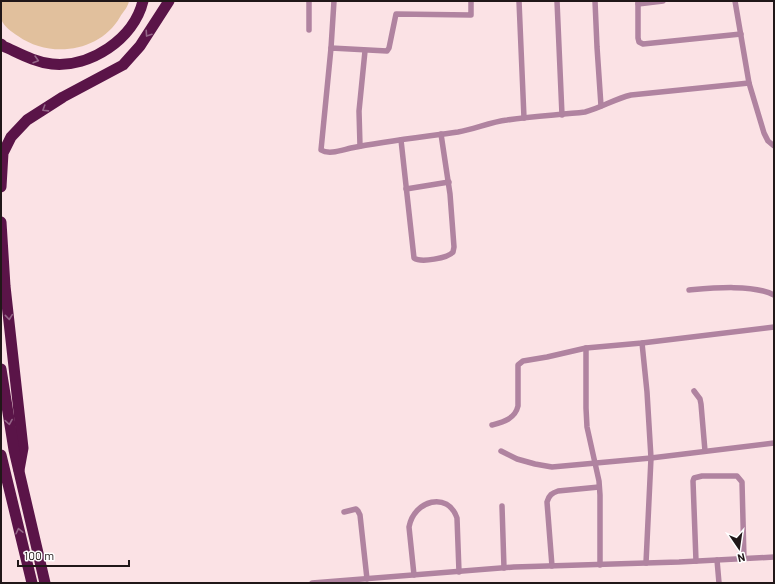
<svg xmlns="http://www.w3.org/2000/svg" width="775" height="584" font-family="Barlow,sans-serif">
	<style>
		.green { fill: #e1c09d }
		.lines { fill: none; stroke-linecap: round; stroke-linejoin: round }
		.minor { stroke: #b083a0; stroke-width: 5.5 }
		.motorway { stroke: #5a1448; stroke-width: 11 }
		.oneway { stroke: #946688 }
	</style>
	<rect width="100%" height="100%" fill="#fbe2e5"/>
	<path class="green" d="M1,1H129C128,7 123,12 120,17C100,52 50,59 18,36C12,32 4,27 1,19C0,15 1,6 1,1Z"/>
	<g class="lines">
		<g class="minor">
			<polyline points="309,1 309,30"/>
			<path d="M471,1V15L396,14L389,48L387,51L331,48L321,150C329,155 342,150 351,148C386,141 423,137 458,132C475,129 490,122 507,120C533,116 559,115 585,112C601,108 614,99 631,95L749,83L764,133L768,141L774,146"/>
			<polyline points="519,1 524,118"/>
			<polyline points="557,1 562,115"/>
			<polyline points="595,1 597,47 601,106"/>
			<polyline points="638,1 638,38 639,42 643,44 741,34"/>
			<polyline points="735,1 749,83"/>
			<polyline points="638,4 663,1"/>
			<polyline points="331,48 334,1"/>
			<path d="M401,140L414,258C421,263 448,258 453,252L454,247L450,194L441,134"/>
			<polyline points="360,146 359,111 365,51"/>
			<polyline points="406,189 449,182"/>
			<path d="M689,290C712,288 753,284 774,295"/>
			<polyline points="642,343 647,392 651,458 646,563"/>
			<polyline points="586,348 586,408 587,427 599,481 600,495 600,565"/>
			<polyline points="694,391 700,399 701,404 705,451"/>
			<path d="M492,425C503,422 515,419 518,406V365L523,361L547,357L586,348L642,343L774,327"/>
			<polyline points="501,451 517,459 535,464 552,467 651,458 774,443"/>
			<polyline points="502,506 504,568"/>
			<polyline points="344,512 356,509 358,511 360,515 367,579"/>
			<polyline points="717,560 719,583"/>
			<polyline points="696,561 693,481 694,478 702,476 737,476 742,482 744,559"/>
			<path d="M552,566L547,502C549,495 552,493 558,491L599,487"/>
			<path d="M414,575L409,527C414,500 448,491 457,518L459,572"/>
			<polyline points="312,583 514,567 679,562 774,557"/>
		</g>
		<g class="motorway">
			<path d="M1,44L3,46C19,53 34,62 52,64C90,68 134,39 143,1"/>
			<polyline points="1,187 3,153 11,137 27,120 63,97 123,65 140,46 169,1"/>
			<polyline points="1,222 5,286 23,448 19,470"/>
			<polyline points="1,369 14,450 45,583"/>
			<polyline points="1,455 32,583"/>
		</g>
	</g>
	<defs><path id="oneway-chevron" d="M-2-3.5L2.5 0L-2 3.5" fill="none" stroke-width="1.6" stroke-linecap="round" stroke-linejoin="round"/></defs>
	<g class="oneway">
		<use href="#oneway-chevron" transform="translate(148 34) rotate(124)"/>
		<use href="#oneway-chevron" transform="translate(36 60) rotate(16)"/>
		<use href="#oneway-chevron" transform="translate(45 109) rotate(148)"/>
		<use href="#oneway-chevron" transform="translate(9 317) rotate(84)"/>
		<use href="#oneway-chevron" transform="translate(9 422) rotate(81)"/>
		<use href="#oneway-chevron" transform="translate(19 531) rotate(-103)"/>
	</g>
	<rect width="775" height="584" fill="none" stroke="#201718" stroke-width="4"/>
	<g transform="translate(739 548) rotate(167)" stroke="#ffffff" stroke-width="3" paint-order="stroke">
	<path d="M0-3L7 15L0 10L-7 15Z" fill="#201718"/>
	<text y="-6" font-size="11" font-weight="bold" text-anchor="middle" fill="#201718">N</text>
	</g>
	<path d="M18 560v6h111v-6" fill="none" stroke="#201718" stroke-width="2"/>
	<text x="24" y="560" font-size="12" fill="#201718" stroke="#ffffff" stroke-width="3" paint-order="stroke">100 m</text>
</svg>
